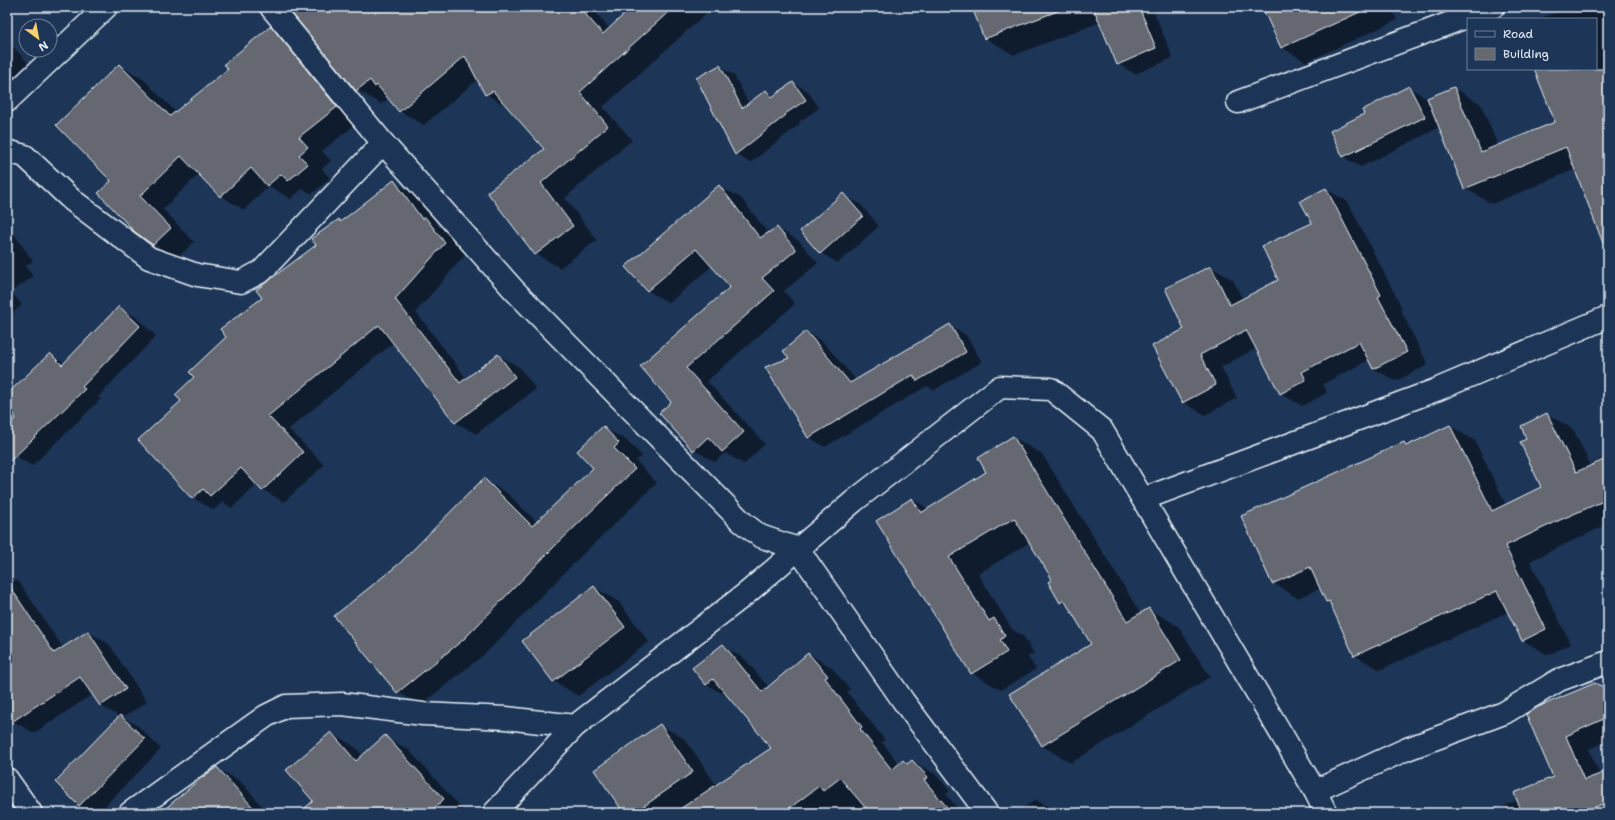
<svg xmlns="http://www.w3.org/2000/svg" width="1615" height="820" font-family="'Shantell Sans',sans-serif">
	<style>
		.shadow { fill: #0007 }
		.building { fill: #65686f; stroke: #e8f1f8 }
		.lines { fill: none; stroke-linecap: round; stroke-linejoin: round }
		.minor-casing { stroke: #e8f1f8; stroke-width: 25 }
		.minor { stroke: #1d3557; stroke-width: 22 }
	</style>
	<rect width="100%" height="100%" fill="#1d3557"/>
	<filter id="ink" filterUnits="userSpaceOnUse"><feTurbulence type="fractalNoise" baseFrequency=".025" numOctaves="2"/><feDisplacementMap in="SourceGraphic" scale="8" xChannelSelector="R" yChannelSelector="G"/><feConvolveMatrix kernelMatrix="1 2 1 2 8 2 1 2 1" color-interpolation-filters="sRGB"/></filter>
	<g filter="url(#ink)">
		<g class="shadow">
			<polygon points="296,7 591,7 610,29 634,7 712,8 603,107 632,140 565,198 597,240 560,268 536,254 489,192 546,149 509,108 486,94 478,79 424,125 400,111 389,98 381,104 357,90 292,11"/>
			<polygon points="973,7 1152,7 1173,58 1135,74 1118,64 1101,22 1014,55 985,38"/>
			<polygon points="1263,7 1391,7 1397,20 1306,62 1281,47"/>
			<polygon points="1569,7 1608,7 1608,228 1576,169 1492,204 1465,188 1440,127 1361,167 1344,157 1331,131 1365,114 1409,87 1427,99 1454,88 1481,104 1498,146 1556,122 1535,69 1596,69 1596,19 1539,19"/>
			<polygon points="271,28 294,41 360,121 322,151 331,161 322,169 330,178 312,194 302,189 291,199 269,186 244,210 221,196 199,174 163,209 194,242 177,258 153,244 112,181 119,65 143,79 176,112 229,69"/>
			<polygon points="7,40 28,63 7,83"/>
			<polygon points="720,67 734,75 749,104 766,91 775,96 793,83 808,91 819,108 798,123 800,124 750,163 736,154"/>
			<polygon points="394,182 415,194 439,226 446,230 465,255 416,312 467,379 498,355 519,367 536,389 476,434 455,422 394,342 289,429 324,465 284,502 263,490 258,484 232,508 222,502 214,510 193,498 182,401 195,377 227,337 263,298 317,245 339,221 342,222"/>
			<polygon points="719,186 741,198 769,234 778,228 799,241 818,263 784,291 795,304 707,381 765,444 744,464 725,453 715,462 694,450 672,402 641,366 732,287 712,266 669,303 647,290"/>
			<polygon points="1326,189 1348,202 1402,308 1400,309 1428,365 1396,381 1374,369 1369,360 1323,384 1327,393 1302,406 1280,393 1257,348 1221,367 1237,398 1205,415 1183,402 1186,330 1211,267 1233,280 1243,300 1280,280 1313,223"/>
			<polygon points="843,195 860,204 879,226 838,263 821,253"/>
			<polygon points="7,224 33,261 26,266 33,277 11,292 22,305 7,318"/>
			<polygon points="119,307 136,317 156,336 98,397 101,399 32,466 15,456 7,447 7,428 17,418 7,402 7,395 50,355 65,363"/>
			<polygon points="950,326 966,335 982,362 934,390 927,386 825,447 809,437 790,358 807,332 823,342 856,380"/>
			<polygon points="1547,414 1573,429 1590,464 1608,456 1608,524 1530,561 1571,644 1548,655 1522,640 1508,612 1380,670 1354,655 1331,604 1327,602 1321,588 1298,598 1273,583 1403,443 1409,446 1450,426 1475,441 1506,505 1542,488 1528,439"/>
			<polygon points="603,427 626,440 642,456 636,461 657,483 577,560 487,652 421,705 398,692 401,563 484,480 507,493 537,522 594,468"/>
			<polygon points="1013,437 1042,454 1141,614 1149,609 1178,626 1210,677 1071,763 1042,746 1092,644 1069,606 1061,602 1054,580 1030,542 978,574 1012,629 1023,636 1034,653 1028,657 1036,669 1001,690 972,673 912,499 929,509 988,472"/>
			<polygon points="7,575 19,582 63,648 88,632 109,644 147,702 123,717 138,726 161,749 98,813 93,813 79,805 120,717 101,706 93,694 34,733 13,721 7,712"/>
			<polygon points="594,587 619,602 649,642 578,696 554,681"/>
			<polygon points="723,646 745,659 769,688 809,654 831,667 850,689 847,692 885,740 882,742 900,765 903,762 908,764 913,761 935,774 950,791 946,794 961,813 625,813 660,725 685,739 717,786 773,749 728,697 706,684"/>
			<polygon points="1608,690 1608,741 1589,749 1600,775 1608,772 1608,813 1487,813 1518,800 1554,778 1527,715"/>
			<polygon points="331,733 355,747 363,756 385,737 409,750 466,813 301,813 314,801"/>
			<polygon points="217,768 241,782 268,813 162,813"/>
			<polygon points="1036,800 1053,810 1055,813 1014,813"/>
		</g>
		<g class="building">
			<polygon points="295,7 579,7 603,34 632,7 674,7 580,92 608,126 541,183 573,226 535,255 487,192 544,149 493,91 485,95 465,56 399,112 377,85 375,87 370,80 356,91 290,11"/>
			<polygon points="972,7 1062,7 1063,9 984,39"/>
			<polygon points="1093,7 1139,7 1156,48 1117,65"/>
			<polygon points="1262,7 1371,7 1281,48"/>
			<polygon points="271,26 337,107 299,137 308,147 299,155 308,164 288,181 281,174 267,186 251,168 220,197 181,156 140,196 171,228 153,245 135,232 98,193 111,181 56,125 119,64 170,116 228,69 224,64"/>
			<polygon points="720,65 742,108 766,90 772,97 793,82 806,100 785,114 786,115 735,155 696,78"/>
			<polygon points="1534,69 1608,69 1608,250 1606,251 1566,147 1464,189 1427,98 1454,87 1481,152 1555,122"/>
			<polygon points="1409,86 1425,117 1343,157 1330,131 1364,114 1362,110"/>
			<polygon points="394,180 422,219 425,217 445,243 395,299 460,383 498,354 515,377 455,423 379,325 268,416 303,452 262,491 241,468 210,496 203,489 192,499 138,440 181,401 175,395 194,377 189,372 226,337 220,329 262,298 256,290 316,245 311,239 339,219 340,222"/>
			<polygon points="719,185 760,238 777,227 796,250 762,278 774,291 686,368 744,432 722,452 708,437 693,451 659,413 671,402 640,366 730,287 696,249 647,291 625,267"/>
			<polygon points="1326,188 1381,295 1378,297 1407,352 1373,369 1359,342 1302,372 1306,380 1280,394 1246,330 1200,355 1216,385 1182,403 1152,346 1184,329 1165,288 1211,266 1230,305 1278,280 1262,246 1312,223 1300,201"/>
			<polygon points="843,193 863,216 820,254 800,231"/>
			<polygon points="119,306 140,326 82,387 85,389 7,464 7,427 16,418 7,404 7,394 50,353 62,365"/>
			<polygon points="950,324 966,352 917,381 913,375 808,438 765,367 789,358 783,351 806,331 850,383"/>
			<polygon points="1547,413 1576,472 1608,458 1608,499 1560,520 1505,546 1546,629 1522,641 1497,591 1354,656 1329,601 1326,602 1310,567 1272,584 1241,516 1404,442 1406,446 1450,425 1492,511 1541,487 1520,442 1526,439 1521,426"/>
			<polygon points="603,426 619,443 614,448 635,469 554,547 464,639 397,693 334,616 400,563 484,478 532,526 593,468 577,451"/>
			<polygon points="1013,436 1127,621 1149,608 1181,660 1042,746 1009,694 1091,644 1064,600 1060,603 1048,582 1052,579 1014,518 949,557 989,621 994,618 1005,636 1000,640 1007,652 971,674 876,521 912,498 921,513 986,472 978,458"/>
			<polygon points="7,582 54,653 88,631 126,689 100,706 80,677 7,725"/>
			<polygon points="594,586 625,627 553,682 522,641"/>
			<polygon points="723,644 762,692 808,653 828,676 825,678 862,727 860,729 892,770 903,760 907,764 912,760 928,777 924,780 952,813 870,813 840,778 823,791 819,786 783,813 674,813 771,748 713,679 706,685 692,668"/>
			<polygon points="1595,683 1608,689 1608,717 1566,736 1584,780 1608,771 1608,802 1580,813 1522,813 1514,793 1553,777 1526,714 1538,707"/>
			<polygon points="120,715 145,739 79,806 55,782"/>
			<polygon points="660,724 693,772 634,813 624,813 594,770"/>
			<polygon points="331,732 356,761 385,735 444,799 429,813 299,813 313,801 286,770"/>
			<polygon points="217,767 258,813 160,813 200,779"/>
		</g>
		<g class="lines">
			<g class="minor-casing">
				<g id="minor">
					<polyline points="271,7 383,143 514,290 742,522 760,536 798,549 904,702 987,813"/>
					<polyline points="7,101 106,7"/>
					<polyline points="1238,102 1493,7"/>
					<polyline points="7,151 25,156 72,200 149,258 197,275 241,282 262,271 383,143"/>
					<polyline points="1143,499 1436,390 1608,317"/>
					<polyline points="7,779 31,813"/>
					<polyline points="1315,791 1407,749 1504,713 1559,680 1608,662"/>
					<polyline points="130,813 266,716 286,706 342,704 423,714 506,718 575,726"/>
					<polyline points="494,813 575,726 747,593 854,501 1000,387 1051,389 1102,430 1315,791 1326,813"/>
				</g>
			</g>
			<use href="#minor" class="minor"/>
		</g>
	</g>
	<rect width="1615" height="820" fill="none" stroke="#1d3557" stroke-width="24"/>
	<rect x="12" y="12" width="1591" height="796" fill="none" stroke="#e8f1f8" stroke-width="1.5" filter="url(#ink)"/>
	<rect x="1467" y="18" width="130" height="52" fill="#1d3557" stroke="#6e8097"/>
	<rect x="1475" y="31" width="20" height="6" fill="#1d3557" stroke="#6e8097"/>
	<text x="1503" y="38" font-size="12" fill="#e8f1f8">Road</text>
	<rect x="1475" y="48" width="20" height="12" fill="#65686f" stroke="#6e8097"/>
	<text x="1503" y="58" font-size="12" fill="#e8f1f8">Building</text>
	<g transform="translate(38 38) rotate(148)"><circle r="19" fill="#1d3557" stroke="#6e8097"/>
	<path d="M0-3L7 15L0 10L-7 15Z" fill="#ffd166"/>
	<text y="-6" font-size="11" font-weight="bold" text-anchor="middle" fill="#e8f1f8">N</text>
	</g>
</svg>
